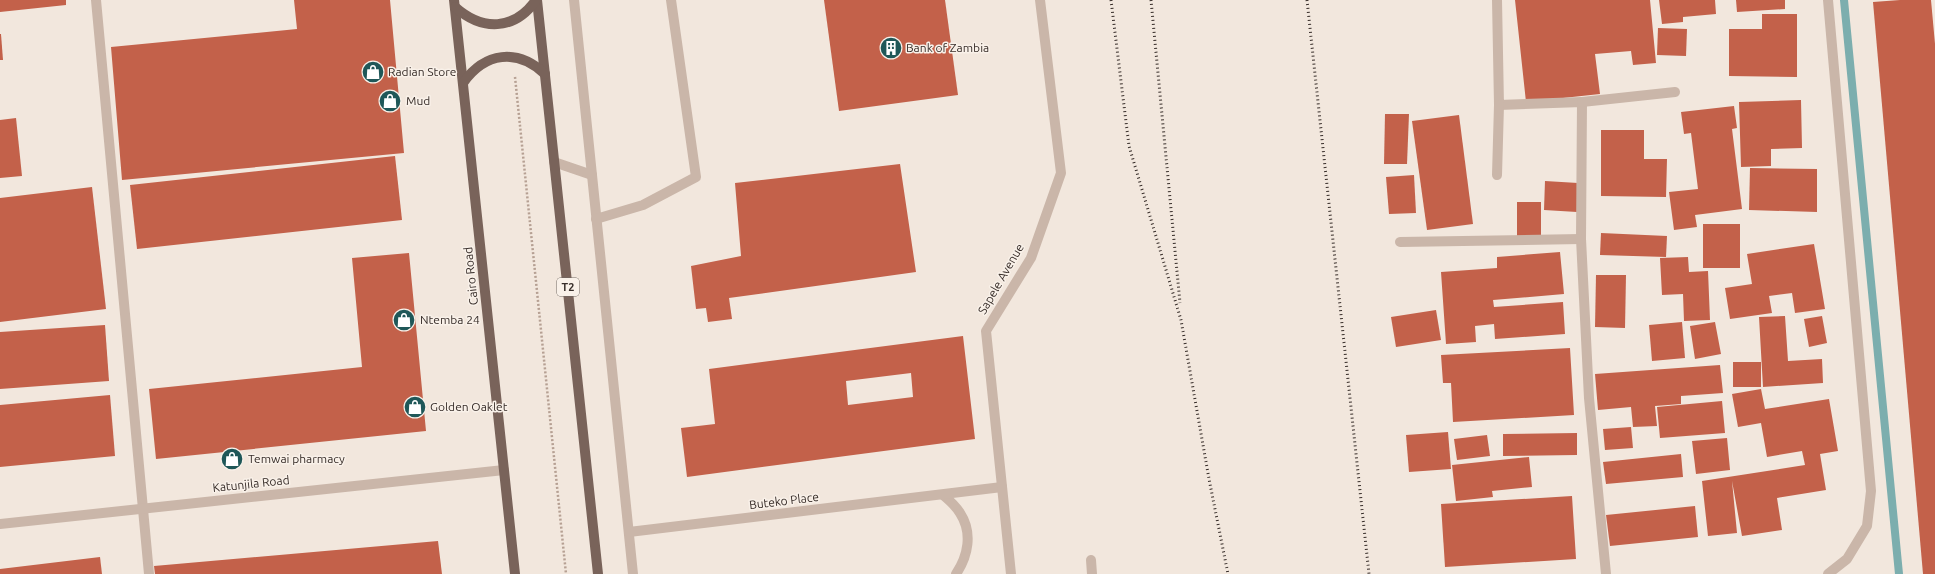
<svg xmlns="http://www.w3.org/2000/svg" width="1935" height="574" font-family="Ubuntu,sans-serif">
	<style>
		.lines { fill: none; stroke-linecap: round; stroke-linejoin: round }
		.stream { stroke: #7caeae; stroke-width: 8 }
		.building { fill: #c3614a; fill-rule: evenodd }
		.path { stroke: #b6a093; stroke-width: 2.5; stroke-dasharray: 2 2; stroke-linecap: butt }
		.minor { stroke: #cab6a9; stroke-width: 10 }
		.major { stroke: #79635a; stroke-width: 10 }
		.rail { stroke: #372d29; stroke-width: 3; stroke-dasharray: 1 3; stroke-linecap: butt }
		.labels { text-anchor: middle; stroke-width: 3; stroke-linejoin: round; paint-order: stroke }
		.shield { fill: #f9f1e9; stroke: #716863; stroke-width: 1 }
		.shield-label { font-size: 11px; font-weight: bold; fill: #372d29 }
		.poi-label { font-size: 12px; fill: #372d29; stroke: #f9f1e9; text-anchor: start }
		.street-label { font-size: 12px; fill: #372d29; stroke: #f9f1e9 }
	</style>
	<rect width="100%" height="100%" fill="#f2e7dd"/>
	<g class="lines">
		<polyline class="stream" points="1844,0 1899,574"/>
	</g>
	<g class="building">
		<polygon points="0,0 66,0 66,5 0,12"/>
		<polygon points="294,0 390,0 404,153 122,180 111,47 297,29"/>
		<polygon points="824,0 945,0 958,95 839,111"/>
		<polygon points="1515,0 1650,0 1656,63 1633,65 1631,51 1595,54 1600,94 1526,102"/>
		<polygon points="1659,0 1715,0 1716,14 1683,17 1683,22 1662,24"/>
		<polygon points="1736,0 1785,0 1785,9 1737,12"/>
		<polygon points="1900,0 1931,0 1935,44 1935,574 1923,574 1873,2"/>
		<polygon points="1762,14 1797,14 1797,77 1729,76 1729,29 1762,29"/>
		<polygon points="1658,28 1687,29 1686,56 1657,55"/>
		<polygon points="0,34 1,34 3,60 0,60"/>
		<polygon points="1801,100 1802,148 1771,149 1771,166 1741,167 1739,102"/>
		<polygon points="1734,106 1737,128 1732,129 1742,209 1695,215 1697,227 1674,230 1669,192 1698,189 1691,133 1684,134 1681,112"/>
		<polygon points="1385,114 1409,114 1407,164 1384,164"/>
		<polygon points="1459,115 1473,224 1427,230 1412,121"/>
		<polygon points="16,118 22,176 0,178 0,120"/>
		<polygon points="1601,130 1644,130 1644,159 1667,159 1666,197 1601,196"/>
		<polygon points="395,156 402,220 137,249 130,185"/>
		<polygon points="900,164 916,272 729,298 732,319 708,322 706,308 696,309 691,266 741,256 735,183"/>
		<polygon points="1750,168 1817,169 1817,212 1749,210"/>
		<polygon points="1414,175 1416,213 1389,214 1386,177"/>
		<polygon points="1545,181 1578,183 1577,212 1544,210"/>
		<polygon points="92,187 106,309 0,322 0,198"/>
		<rect x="1517" y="202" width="24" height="34"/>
		<rect x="1703" y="224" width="37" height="44"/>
		<polygon points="1601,233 1667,236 1666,257 1600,255"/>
		<polygon points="1814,244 1825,309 1795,313 1792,293 1769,296 1772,313 1730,319 1725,288 1752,284 1747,254"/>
		<polygon points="1560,252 1564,294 1493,300 1494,307 1563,302 1565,334 1495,339 1494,324 1475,326 1476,342 1446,344 1441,272 1497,268 1497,257"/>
		<polygon points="409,253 426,431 156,459 149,389 362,367 352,258"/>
		<polygon points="1688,257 1689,272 1708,271 1710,320 1684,321 1683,294 1662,295 1660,258"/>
		<polygon points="1596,275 1626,275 1625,328 1595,327"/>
		<polygon points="1436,310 1441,340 1396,347 1391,317"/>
		<polygon points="1785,316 1788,361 1822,359 1823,383 1763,387 1759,317"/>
		<polygon points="1822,316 1827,343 1809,347 1804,319"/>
		<polygon points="1682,322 1685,358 1652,361 1649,325"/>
		<polygon points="1715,322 1721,354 1695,359 1690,326"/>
		<polygon points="105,325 109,381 0,389 0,332"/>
		<path d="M963,336L975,439L687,477L681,428L715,424L709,369ZM911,373L913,397L848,405L846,381Z"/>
		<polygon points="1570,348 1574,415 1453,422 1451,383 1443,383 1441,355"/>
		<rect x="1733" y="362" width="28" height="25"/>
		<polygon points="1720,365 1723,393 1681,396 1681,404 1655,406 1657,426 1633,427 1631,407 1598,410 1595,374"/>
		<polygon points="1761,389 1765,409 1829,399 1838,451 1820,454 1826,490 1777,498 1782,530 1742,536 1732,481 1737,533 1708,536 1702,481 1805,465 1802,451 1767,457 1761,423 1738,427 1732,394"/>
		<polygon points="110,395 115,456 0,467 0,405"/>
		<polygon points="1722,401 1725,433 1660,438 1657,407"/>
		<polygon points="1631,427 1633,448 1605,450 1603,429"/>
		<polygon points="1448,432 1451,469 1409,472 1406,435"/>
		<polygon points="1577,433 1577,455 1503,456 1503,434"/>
		<polygon points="1487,435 1490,456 1457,460 1454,439"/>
		<polygon points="1727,438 1730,470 1696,474 1692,441"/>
		<polygon points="1681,454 1683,477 1606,484 1603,462"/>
		<polygon points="1529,457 1532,487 1492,491 1493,497 1456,501 1452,465"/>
		<polygon points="1572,496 1576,559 1445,567 1441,504"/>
		<polygon points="1695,506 1698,537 1610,546 1606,515"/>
		<polygon points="438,541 442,574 155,574 154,566"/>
		<polygon points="100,557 102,574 0,574 0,569"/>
	</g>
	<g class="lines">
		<polyline class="path" points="515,77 566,574"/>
		<g class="minor">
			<polyline points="96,0 149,574"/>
			<polyline points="574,0 633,574"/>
			<polyline points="1497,0 1499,105 1582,102 1581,239 1589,398 1606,574"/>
			<polyline points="1828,0 1871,491 1867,526 1847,559 1828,574"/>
			<polyline points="1582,102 1675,92"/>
			<polyline points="554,162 592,175"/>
			<polyline points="1497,175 1499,105"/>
			<polyline points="596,219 643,205 696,177 671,0"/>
			<polyline points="1400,242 1581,239"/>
			<path d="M943,495C949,500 956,506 960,513C973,533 968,556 956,574"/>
			<polyline points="0,524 504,470"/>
			<polyline points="629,532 1002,487"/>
			<polyline points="1091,560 1092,574"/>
			<polyline points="1011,574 986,331 1031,258 1061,173 1040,0"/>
		</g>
		<g class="major">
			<polyline points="454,0 515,574"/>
			<polyline points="537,0 598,574"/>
			<path d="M455,7C482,31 514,31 536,0"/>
			<path d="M463,83C485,52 517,48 545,74"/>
		</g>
		<g class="rail">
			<polyline points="1111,0 1129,146 1181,320 1209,479 1228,574"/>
			<polyline points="1151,0 1180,303"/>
			<polyline points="1307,0 1369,574"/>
		</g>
	</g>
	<defs>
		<g id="building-disc" transform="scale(1.15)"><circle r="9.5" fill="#1f5758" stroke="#f9f1e9"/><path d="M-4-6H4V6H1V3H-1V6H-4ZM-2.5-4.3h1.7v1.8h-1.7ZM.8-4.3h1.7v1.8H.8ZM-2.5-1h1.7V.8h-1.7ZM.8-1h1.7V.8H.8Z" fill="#fff"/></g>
		<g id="shop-disc" transform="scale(1.15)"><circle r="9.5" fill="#1f5758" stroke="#f9f1e9"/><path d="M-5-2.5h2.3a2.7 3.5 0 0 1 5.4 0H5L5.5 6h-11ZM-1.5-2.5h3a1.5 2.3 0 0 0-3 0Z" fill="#fff"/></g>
	</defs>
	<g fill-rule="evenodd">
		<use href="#building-disc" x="891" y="48"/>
		<use href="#shop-disc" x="373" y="72"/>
		<use href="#shop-disc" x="390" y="101"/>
		<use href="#shop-disc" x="404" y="320"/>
		<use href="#shop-disc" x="415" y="407"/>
		<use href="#shop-disc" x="232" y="459"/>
	</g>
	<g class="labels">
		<rect class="shield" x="557" y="278" width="22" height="18" rx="3"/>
		<g class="shield-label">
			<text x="568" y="291">T2</text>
		</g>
		<g class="poi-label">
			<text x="906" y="52">Bank of Zambia</text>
			<text x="388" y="76">Radian Store</text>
			<text x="406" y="105">Mud</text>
			<text x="420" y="324">Ntemba 24</text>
			<text x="430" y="411">Golden Oaklet</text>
			<text x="248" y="463">Temwai pharmacy</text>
		</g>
		<g class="street-label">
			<text transform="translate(471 276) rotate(-96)" y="4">Cairo Road</text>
			<text transform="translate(1001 279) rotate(-60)" y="4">Sapele Avenue</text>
			<text transform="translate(251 484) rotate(-6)" y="4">Katunjila Road</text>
			<text transform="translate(784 501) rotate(-7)" y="4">Buteko Place</text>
		</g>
	</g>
</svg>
